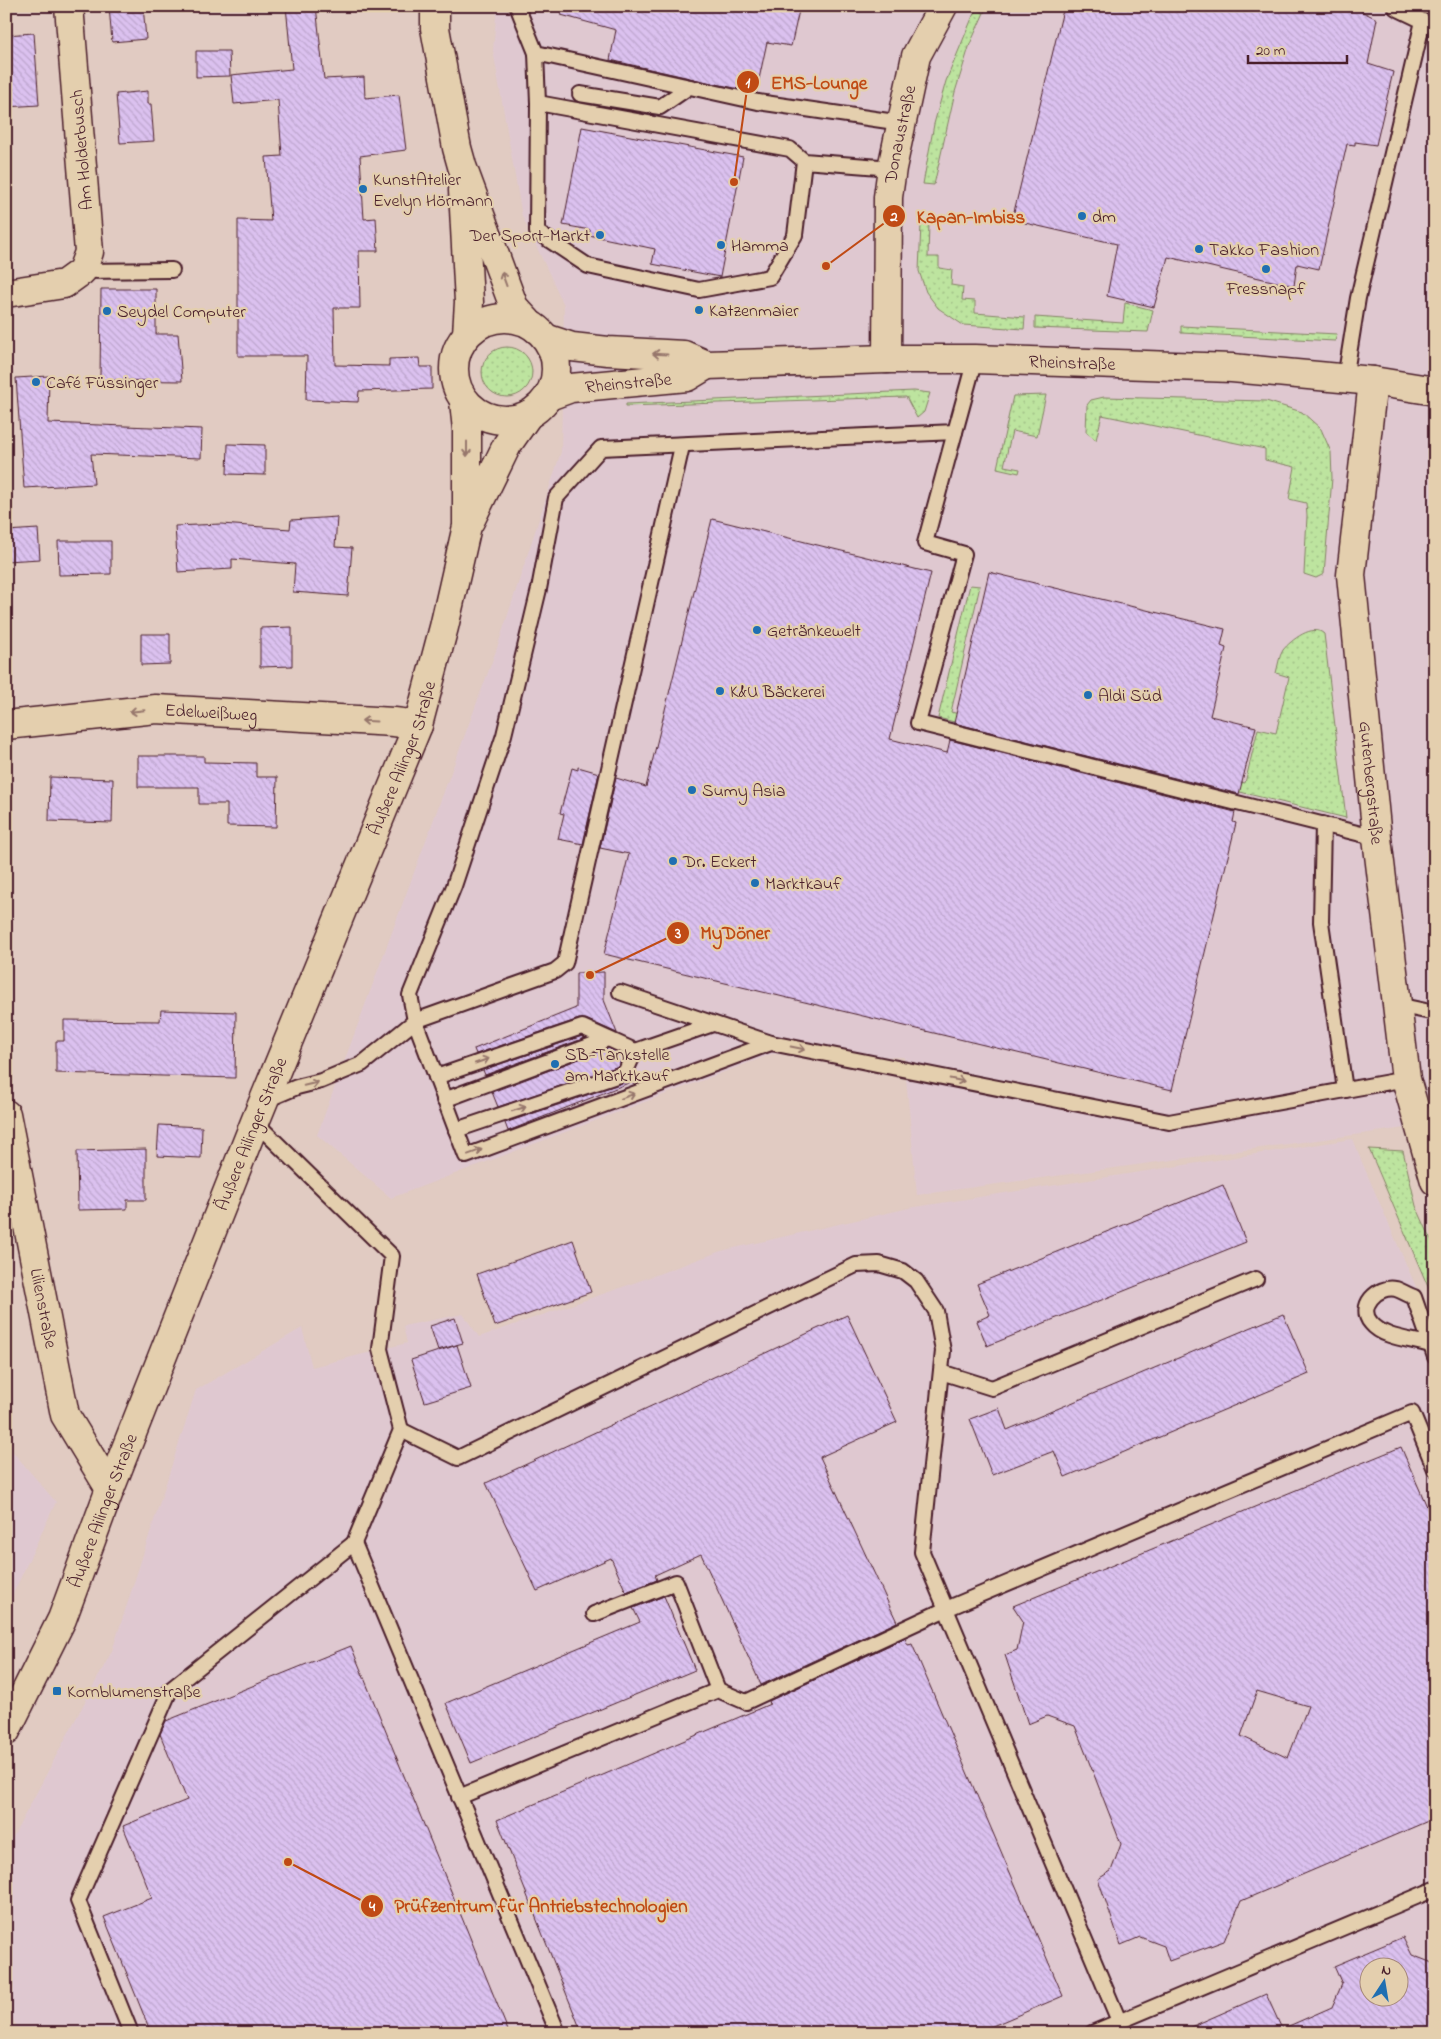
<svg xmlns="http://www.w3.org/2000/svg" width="1441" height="2039" font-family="'Indie Flower',sans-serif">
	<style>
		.built { fill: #dfc8d0; fill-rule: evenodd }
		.grass { fill: url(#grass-dots); stroke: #848265 }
		.building { fill: url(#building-back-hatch); stroke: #4a1f2b; fill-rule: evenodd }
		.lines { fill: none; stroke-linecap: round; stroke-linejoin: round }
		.service-casing { stroke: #4a1f2b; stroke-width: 18 }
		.minor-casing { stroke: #4a1f2b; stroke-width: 31 }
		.secondary-casing { stroke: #4a1f2b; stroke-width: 31 }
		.service { stroke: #e4cfae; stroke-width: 14 }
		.minor { stroke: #e4cfae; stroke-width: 28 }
		.secondary { stroke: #e4cfae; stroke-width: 28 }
		.oneway { stroke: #97776c }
		.poi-dot { fill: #1f6fb2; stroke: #e4cfae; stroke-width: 2 }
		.labels { text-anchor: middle; stroke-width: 4.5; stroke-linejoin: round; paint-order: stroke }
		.street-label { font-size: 18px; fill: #4a1f2b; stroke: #e4cfae }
		.poi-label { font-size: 18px; fill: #4a1f2b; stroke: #e4cfae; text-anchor: start }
		.leader { fill: none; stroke: #c04a14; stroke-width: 2 }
		.callout-dot { fill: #c04a14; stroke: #e4cfae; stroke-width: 2 }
		.mark-label { font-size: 15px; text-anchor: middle; font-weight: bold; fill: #fff }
		.callout-label { font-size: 19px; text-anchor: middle; font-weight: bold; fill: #c04a14; stroke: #e4cfae; stroke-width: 4.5; stroke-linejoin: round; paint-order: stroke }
	</style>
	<defs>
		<pattern id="grass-dots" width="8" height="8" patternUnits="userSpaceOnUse" patternTransform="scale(1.25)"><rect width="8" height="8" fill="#bde49f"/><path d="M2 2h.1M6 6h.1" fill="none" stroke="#a4c389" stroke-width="1.8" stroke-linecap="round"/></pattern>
		<pattern id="building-back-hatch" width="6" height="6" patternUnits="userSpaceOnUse" patternTransform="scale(1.25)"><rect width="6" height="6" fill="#dbc1ef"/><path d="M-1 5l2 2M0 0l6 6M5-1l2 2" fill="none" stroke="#bda5cd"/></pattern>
	</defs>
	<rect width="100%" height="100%" fill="#e1cbc2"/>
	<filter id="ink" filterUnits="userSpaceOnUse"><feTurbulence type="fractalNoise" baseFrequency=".02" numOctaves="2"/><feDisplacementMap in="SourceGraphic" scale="10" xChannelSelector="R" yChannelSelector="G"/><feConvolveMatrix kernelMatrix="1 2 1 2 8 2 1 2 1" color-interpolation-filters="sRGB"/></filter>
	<g filter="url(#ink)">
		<g class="built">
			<polygon points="497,6 1435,6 1434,1124 917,1195 904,1057 772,1054 391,1198 317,1135 497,648 561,452 564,305 522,216 493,50"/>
			<path d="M1352,1139L1435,1331V2033H22L6,2010V1850L112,1651L196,1390L302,1328L312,1367L407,1343L403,1326L463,1314L479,1337L620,1288L721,1251L909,1208ZM1368,1966H1398V1996H1368Z"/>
			<polygon points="6,1444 56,1502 6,1609"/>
		</g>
		<g class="grass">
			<polygon points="977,6 987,6 970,44 955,92 934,185 923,184 934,124 946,81"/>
			<polygon points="929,223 928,257 939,257 939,268 952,270 951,285 963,287 962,300 975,301 975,313 1025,317 1024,329 963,325 938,308 926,292 919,271 921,224"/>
			<polygon points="1125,303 1153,310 1148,332 1035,328 1035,317 1123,323"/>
			<polygon points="1181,326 1337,334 1335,341 1181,333"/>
			<circle cx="507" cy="372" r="25"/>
			<polygon points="914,391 930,393 924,412 917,418 906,397 626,406 626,404"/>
			<polygon points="1046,395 1037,436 1012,431 1004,466 1020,469 1019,473 997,468 1013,396"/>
			<polygon points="1104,397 1266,401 1302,412 1321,429 1331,452 1332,478 1324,574 1316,578 1304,574 1307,516 1306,503 1289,499 1295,467 1265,460 1265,449 1102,415 1096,440 1086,432 1087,405 1091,400"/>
			<path d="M970,585L980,586L951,712L1245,783L1258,729L1276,733L1289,677L1276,673C1278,666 1279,656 1283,650C1291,640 1313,623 1324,634L1346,818L938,718Z"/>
			<polygon points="1369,1149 1403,1151 1416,1206 1435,1248 1435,1303"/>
		</g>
		<g class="building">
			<polygon points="109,6 143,6 146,39 112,42"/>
			<polygon points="286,6 316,6 324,79 364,77 365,98 399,95 406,150 360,156 364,219 376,218 378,251 359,251 360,308 334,308 335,365 389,366 389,359 419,358 420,367 432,367 432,389 359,391 358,402 306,400 307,356 238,356 238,220 271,221 266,157 282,156 278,100 234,104 231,75 292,69"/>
			<polygon points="562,6 800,6 791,46 767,42 756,93 610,60 616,30 561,15"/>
			<polygon points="1064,6 1351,6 1377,19 1368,64 1393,72 1376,145 1355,142 1355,145 1347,144 1319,269 1297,264 1294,286 1168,257 1154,307 1107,296 1117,244 1012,220"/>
			<polygon points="34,33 39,105 6,107 6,35"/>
			<polygon points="196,51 229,51 230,76 196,77"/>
			<polygon points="148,91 148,104 151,104 154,141 120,143 116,94"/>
			<polygon points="582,127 743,157 720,277 652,264 655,249 589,235 590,230 563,225"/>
			<polygon points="101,289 156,289 156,334 178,334 182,381 100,380"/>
			<polygon points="49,376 48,423 202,429 201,458 91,454 94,484 24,488 16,378"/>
			<polygon points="228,444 265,445 265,475 227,474"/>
			<polygon points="337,517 335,547 352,548 348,596 293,592 295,564 232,559 232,569 178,572 175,526 221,524 290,529 291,520"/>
			<polygon points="712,519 931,573 890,739 947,753 950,740 1235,812 1233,822 1236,823 1172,1090 604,954 629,854 600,848 616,778 646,787"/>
			<polygon points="38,529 40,559 6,561 6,531"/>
			<polygon points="58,541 111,541 111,574 59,575"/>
			<polygon points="989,572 1225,629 1221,646 1226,648 1210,716 1256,727 1239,794 954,723"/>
			<polygon points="292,627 292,666 260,667 260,628"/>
			<polygon points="141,634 170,634 170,664 141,665"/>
			<polygon points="138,756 204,756 204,762 256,763 256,777 277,777 276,827 227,826 227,804 199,804 199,787 138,787"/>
			<polygon points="578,767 599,773 583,844 558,839 564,814 560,813 572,768 578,770"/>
			<polygon points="50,777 113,779 112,823 49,821"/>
			<polygon points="604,972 604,1000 617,1033 586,1019 579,1019 476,1054 474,1049 576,1008 576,973"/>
			<polygon points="161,1010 236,1012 235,1078 56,1073 56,1041 64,1041 64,1020 160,1021"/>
			<polygon points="582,1036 585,1038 485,1075 483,1070"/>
			<polygon points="608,1048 623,1055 619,1066 498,1107 492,1092"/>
			<polygon points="634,1075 636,1080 508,1131 505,1123 628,1081"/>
			<polygon points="159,1125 202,1127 201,1158 157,1156"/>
			<polygon points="146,1149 146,1200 127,1200 127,1209 78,1210 77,1151"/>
			<polygon points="1223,1185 1246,1242 987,1346 977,1321 990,1315 977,1284"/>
			<polygon points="573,1240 591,1292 495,1326 477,1274"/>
			<polygon points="1283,1314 1309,1374 1065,1477 1054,1451 992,1475 970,1419 999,1408 1007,1430"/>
			<polygon points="847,1315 897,1422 820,1457 897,1622 761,1685 701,1554 655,1575 657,1580 626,1592 611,1558 537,1591 486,1483"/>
			<polygon points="455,1318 463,1343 438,1350 430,1326"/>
			<polygon points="457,1345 471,1388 425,1402 411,1360"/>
			<path d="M1401,1447L1435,1525V1818L1241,1901L1224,1941L1169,1961L1164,1946L1140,1937L1121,1945L1098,1879L1111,1871L1121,1844L1075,1726L1047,1716L1028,1724L1005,1655L1017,1650L1023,1621L1013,1606ZM1257,1691L1308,1706L1288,1758L1241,1736Z"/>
			<polygon points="664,1596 695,1670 471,1763 446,1703 640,1622 633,1608"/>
			<polygon points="905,1638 908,1645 912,1644 1063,1996 976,2033 582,2033 497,1820 770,1704 769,1701"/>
			<polygon points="351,1646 509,2033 151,2033 104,1917 152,1898 123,1826 187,1800 160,1734 166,1721"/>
			<path d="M1403,1937L1412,1955L1435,1964V2033H1177L1266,1994L1282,2029L1332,2007L1342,1984L1334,1966ZM1368,1966H1398V1996H1368Z"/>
		</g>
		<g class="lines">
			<g class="service-casing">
				<g id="service">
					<polyline points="517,6 536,53 758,102 902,123"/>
					<polyline points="536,53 538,103"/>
					<polyline points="580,94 660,107 689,87"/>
					<polyline points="804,161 790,149 538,103 537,232 588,266 699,290 770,277 795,235 804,161 892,168"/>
					<polyline points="82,271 172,270"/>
					<polyline points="975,359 955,432 601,448 556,498 539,589 504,735 454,886 410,995 415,1021 466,1156 771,1043 1169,1122 1406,1079"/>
					<polyline points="1345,379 1358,298 1423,21 1396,8"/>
					<polyline points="955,432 925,543 964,554 918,723 1377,838"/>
					<polyline points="1323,824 1321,922 1345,1090"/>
					<polyline points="620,992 771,1043"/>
					<polyline points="1397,1005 1435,1013"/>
					<polyline points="436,1077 582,1027 635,1051"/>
					<polyline points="266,1100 297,1087 321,1081 362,1064 415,1021 555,971 565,963 682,446"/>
					<polyline points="444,1100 608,1039"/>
					<polyline points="255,1122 392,1256 380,1349 401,1430 354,1543 558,2033"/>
					<polyline points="456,1130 625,1073 635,1051 713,1024"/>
					<path d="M1430,1345C1412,1339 1384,1339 1371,1323C1357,1307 1377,1285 1396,1289C1402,1291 1408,1295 1414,1297L1435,1357"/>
					<polyline points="941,1372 992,1388 1256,1279"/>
					<polyline points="401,1430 458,1458 856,1265 879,1264 903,1271 916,1281 936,1311 943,1351 922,1552 1119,2021"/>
					<polyline points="594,1614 676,1582 718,1690"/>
					<polyline points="459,1797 718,1690 746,1702 946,1609 1412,1413 1435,1469"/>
					<polyline points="131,2033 78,1901 170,1690 354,1543"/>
					<polyline points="1092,2033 1435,1889"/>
				</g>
			</g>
			<g class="minor-casing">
				<g id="minor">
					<polyline points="6,293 64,284 82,271 89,252 69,6"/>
					<path id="s1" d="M548,339L572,347L608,351L684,355L707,365L887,359H975L1232,368L1373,381L1435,391"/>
					<path id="s2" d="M887,359L888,197L892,168L916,56L943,6"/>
					<path id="s3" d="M1373,381L1351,575L1377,838L1406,1079L1435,1181"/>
					<path id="s4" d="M549,396L571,388L687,377L707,365"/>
					<path id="s5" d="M6,725L156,709L394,722L418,725"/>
					<path id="s6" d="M6,1114L65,1415L110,1489"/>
				</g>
			</g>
			<g class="secondary-casing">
				<g id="secondary">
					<polyline points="435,6 435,28 457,148 462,166 514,307 527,321"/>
					<polyline points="463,190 469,302 467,334"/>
					<circle cx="505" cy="369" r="51"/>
					<polyline points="470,521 507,445 528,415"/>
					<path id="s7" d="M6,1731L62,1619L110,1489L255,1122L418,725L444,627L467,526V430L464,401"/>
				</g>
			</g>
			<use href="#service" class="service"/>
			<use href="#minor" class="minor"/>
			<use href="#secondary" class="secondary"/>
		</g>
		<defs><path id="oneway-shaft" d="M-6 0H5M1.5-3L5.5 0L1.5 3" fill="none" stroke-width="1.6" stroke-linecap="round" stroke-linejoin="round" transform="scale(1.25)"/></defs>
		<g class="oneway">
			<use href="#oneway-shaft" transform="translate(504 279) rotate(-110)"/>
			<use href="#oneway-shaft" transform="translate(660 354) rotate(-177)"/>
			<use href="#oneway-shaft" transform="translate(467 449) rotate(90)"/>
			<use href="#oneway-shaft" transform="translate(137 711) rotate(174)"/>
			<use href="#oneway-shaft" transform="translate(369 721) rotate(-177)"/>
			<use href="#oneway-shaft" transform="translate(798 1048) rotate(11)"/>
			<use href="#oneway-shaft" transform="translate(482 1061) rotate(-19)"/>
			<use href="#oneway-shaft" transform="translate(957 1080) rotate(11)"/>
			<use href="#oneway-shaft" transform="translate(311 1084) rotate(-13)"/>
			<use href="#oneway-shaft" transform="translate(628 1096) rotate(-20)"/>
			<use href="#oneway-shaft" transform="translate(519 1109) rotate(-18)"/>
			<use href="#oneway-shaft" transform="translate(475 1152) rotate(-20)"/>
		</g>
	</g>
	<g class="poi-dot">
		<circle cx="363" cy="189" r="5"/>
		<circle cx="1082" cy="216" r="5"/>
		<circle cx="600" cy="235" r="5"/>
		<circle cx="721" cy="245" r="5"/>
		<circle cx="1199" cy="249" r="5"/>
		<circle cx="1266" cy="269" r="5"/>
		<circle cx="699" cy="310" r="5"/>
		<circle cx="107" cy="311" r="5"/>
		<circle cx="36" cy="382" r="5"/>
		<circle cx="757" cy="630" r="5"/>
		<circle cx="720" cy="691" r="5"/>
		<circle cx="1088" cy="695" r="5"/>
		<circle cx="692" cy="790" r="5"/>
		<circle cx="673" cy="861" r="5"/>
		<circle cx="755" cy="883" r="5"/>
		<circle cx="555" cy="1064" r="5"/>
		<rect x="52" y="1686" width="10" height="10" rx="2.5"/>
	</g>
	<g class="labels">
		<g class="street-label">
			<text dy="6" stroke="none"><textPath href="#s2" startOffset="226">Donaustraße</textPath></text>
			<text transform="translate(81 150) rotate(-95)" y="6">Am Holderbusch</text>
			<text dy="6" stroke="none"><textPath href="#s1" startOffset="528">Rheinstraße</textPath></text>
			<text dy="6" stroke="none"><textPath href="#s4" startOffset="81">Rheinstraße</textPath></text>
			<text dy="6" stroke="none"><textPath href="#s5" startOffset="206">Edelweißweg</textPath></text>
			<text dy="6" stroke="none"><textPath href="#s7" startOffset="1051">Äußere Ailinger Straße</textPath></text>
			<text dy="6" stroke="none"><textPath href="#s3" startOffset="404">Gutenbergstraße</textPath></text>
			<text dy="6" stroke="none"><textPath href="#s7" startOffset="646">Äußere Ailinger Straße</textPath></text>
			<text dy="6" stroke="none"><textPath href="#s6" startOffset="198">Lilienstraße</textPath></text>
			<text dy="6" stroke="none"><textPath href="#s7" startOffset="241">Äußere Ailinger Straße</textPath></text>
		</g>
		<g class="poi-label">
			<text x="373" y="185">KunstAtelier<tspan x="373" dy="21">Evelyn Hörmann</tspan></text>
			<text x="1092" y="222">dm</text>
			<text x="590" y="241" text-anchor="end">Der Sport-Markt</text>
			<text x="731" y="251">Hamma</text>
			<text x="1209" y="255">Takko Fashion</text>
			<text x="1266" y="294" text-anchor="middle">Fressnapf</text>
			<text x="709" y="316">Katzenmaier</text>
			<text x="117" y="317">Seydel Computer</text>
			<text x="46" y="388">Café Füssinger</text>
			<text x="767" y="636">Getränkewelt</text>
			<text x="730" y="697">K&amp;U Bäckerei</text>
			<text x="1098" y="701">Aldi Süd</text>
			<text x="702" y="796">Sumy Asia</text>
			<text x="683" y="867">Dr. Eckert</text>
			<text x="765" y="889">Marktkauf</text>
			<text x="565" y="1060">SB-Tankstelle<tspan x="565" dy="21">am Marktkauf</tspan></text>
			<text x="67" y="1697">Kornblumenstraße</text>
		</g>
	</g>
	<path class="leader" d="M734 182L748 82M826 266L894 216M590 975L678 933M288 1862L372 1906"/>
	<g class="callout-dot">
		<circle cx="734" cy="182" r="5"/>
		<circle cx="826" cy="266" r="5"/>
		<circle cx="590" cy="975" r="5"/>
		<circle cx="288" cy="1862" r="5"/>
		<circle cx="748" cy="82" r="12"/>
		<circle cx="894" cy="216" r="12"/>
		<circle cx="678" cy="933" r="12"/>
		<circle cx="372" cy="1906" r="12"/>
	</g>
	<g class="mark-label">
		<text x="748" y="87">1</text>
		<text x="894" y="221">2</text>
		<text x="678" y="938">3</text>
		<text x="372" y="1911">4</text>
	</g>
	<g class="callout-label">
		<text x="819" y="89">EMS-Lounge</text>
		<text x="971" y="223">Kapan-Imbiss</text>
		<text x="735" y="939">MyDöner</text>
		<text x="541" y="1912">Prüfzentrum für Antriebstechnologien</text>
	</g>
	<rect width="1441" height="2039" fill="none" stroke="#e4cfae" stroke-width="25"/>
	<rect x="12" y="12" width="1416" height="2014" fill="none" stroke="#4a1f2b" stroke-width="2" filter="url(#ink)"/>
	<g transform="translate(1384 1982) rotate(12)"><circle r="24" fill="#e4cfae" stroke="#a6897a"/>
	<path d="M0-4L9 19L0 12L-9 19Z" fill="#1f6fb2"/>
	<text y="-8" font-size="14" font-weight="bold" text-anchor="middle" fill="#4a1f2b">N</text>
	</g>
	<path d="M1248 55v8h99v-8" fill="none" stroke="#4a1f2b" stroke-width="2.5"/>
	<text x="1256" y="55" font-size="15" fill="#4a1f2b" stroke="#e4cfae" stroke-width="4" paint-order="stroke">20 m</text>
</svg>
